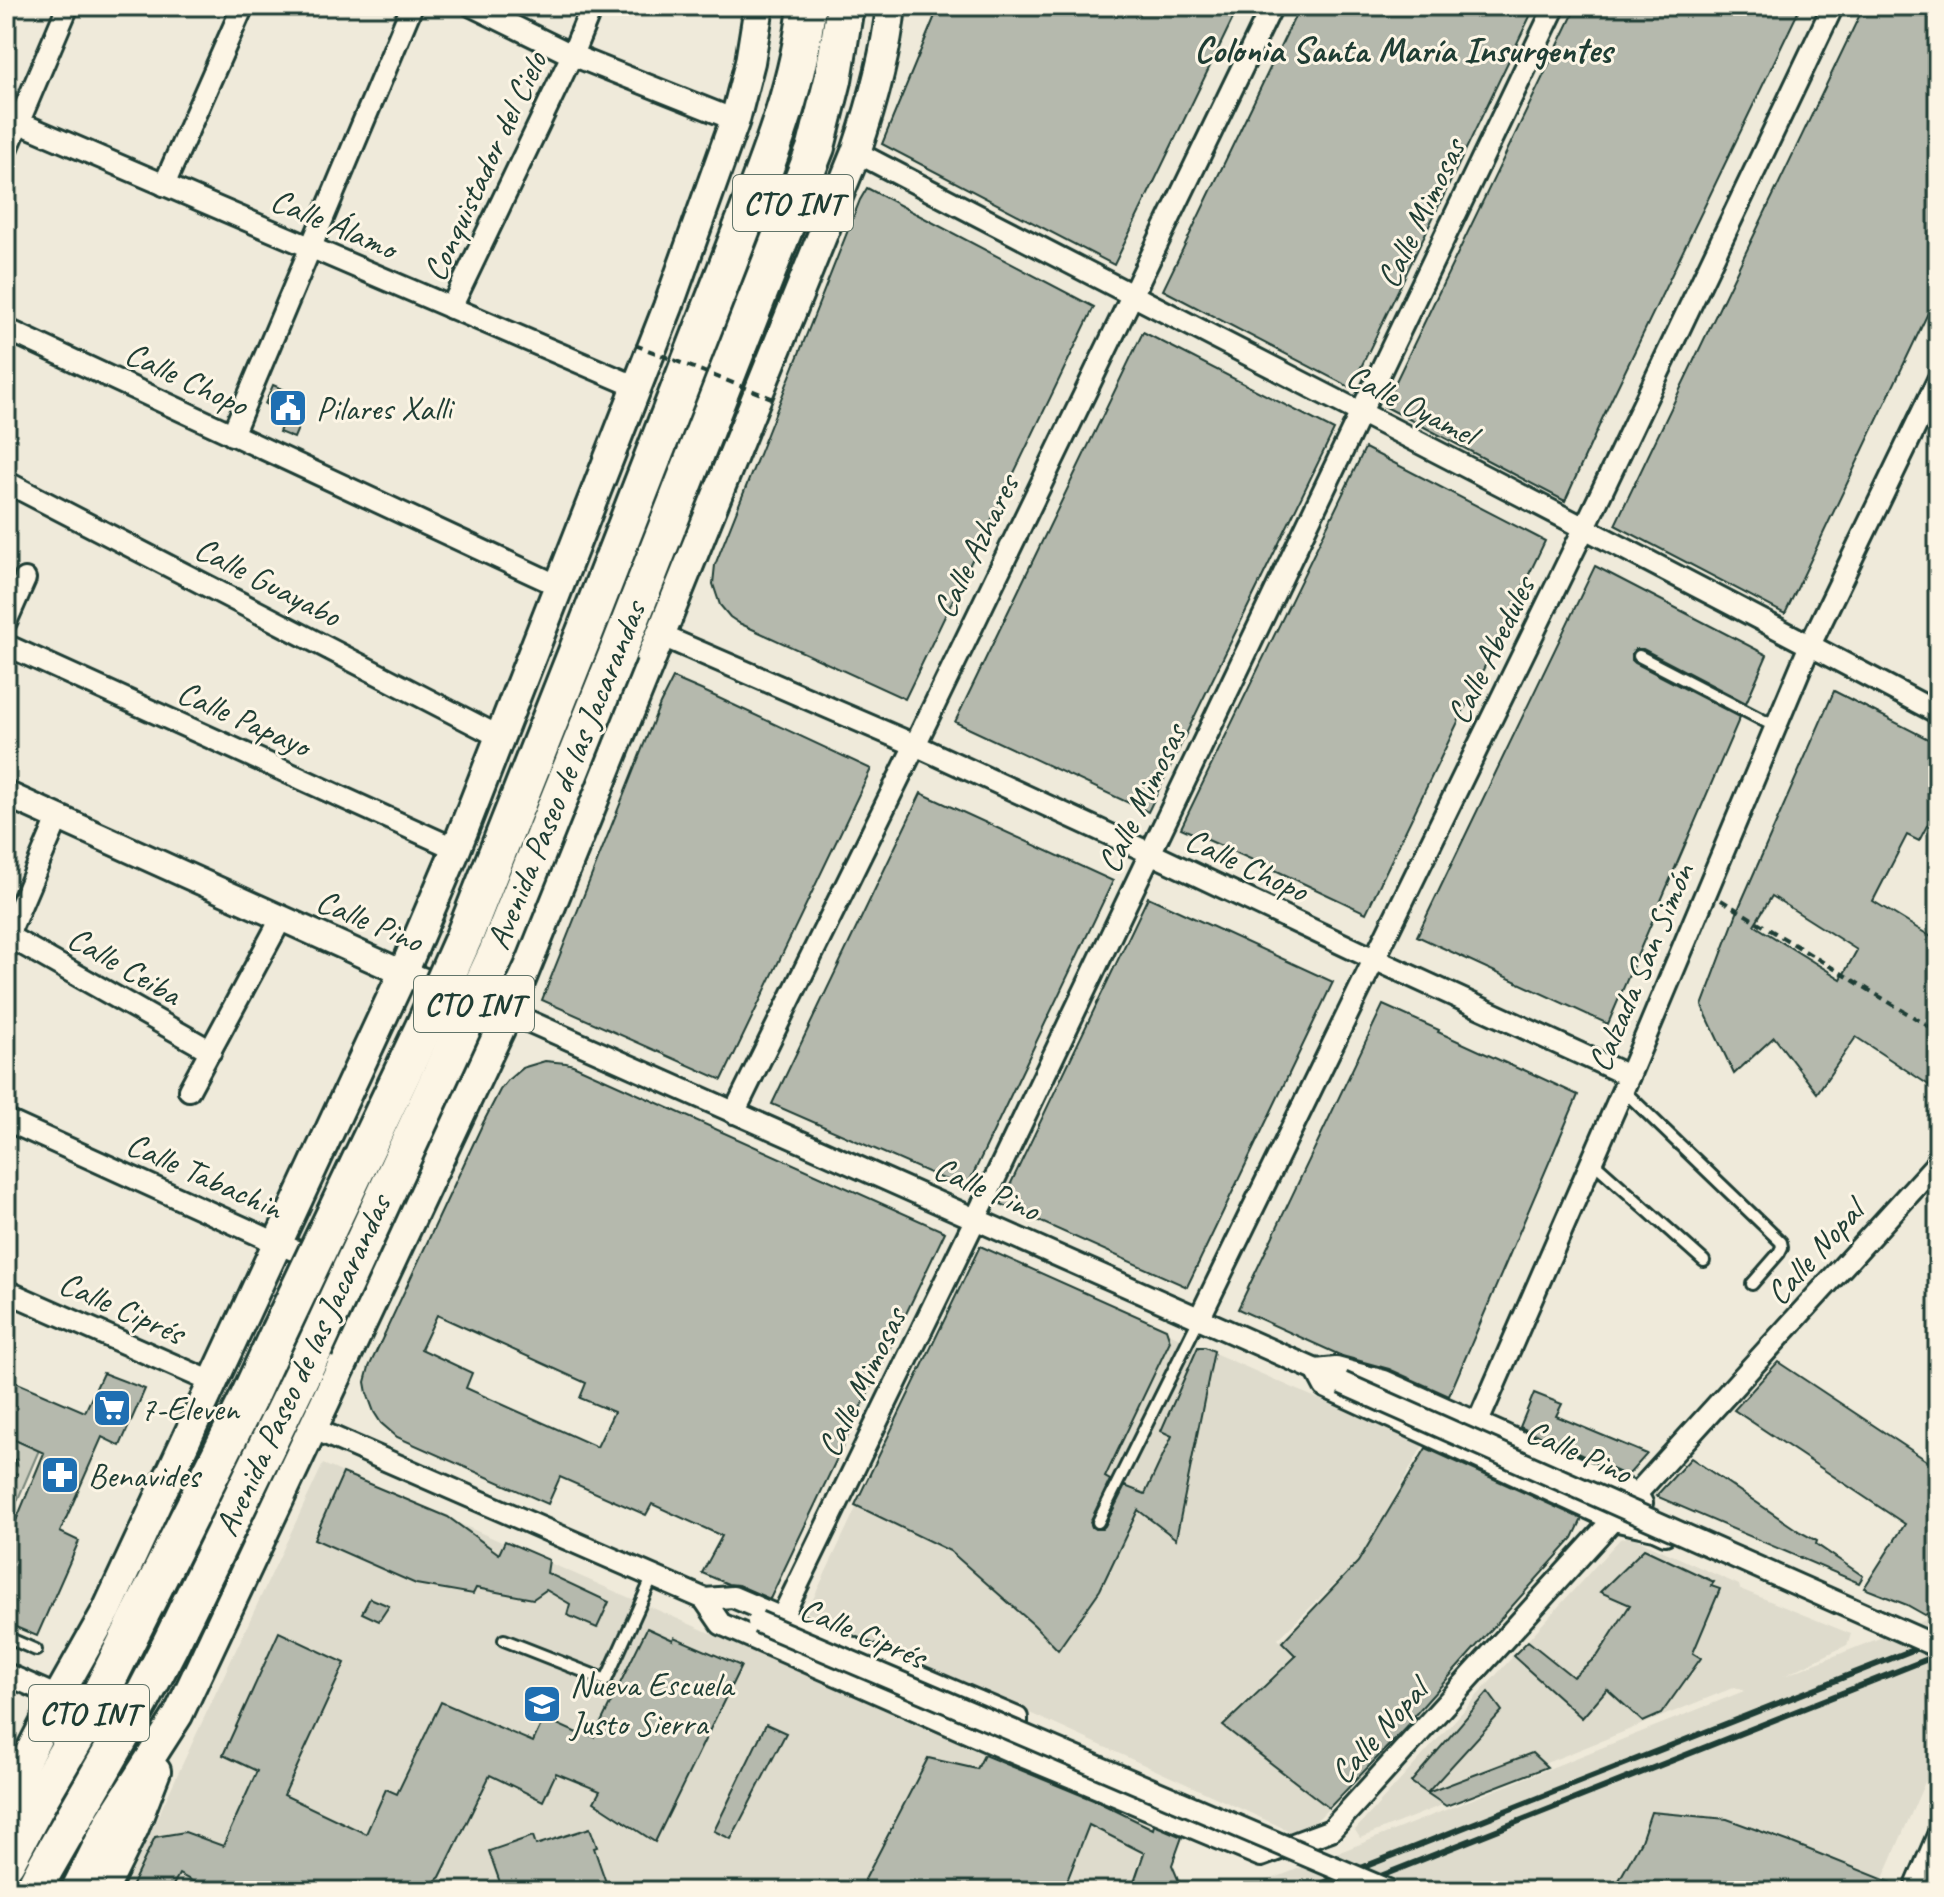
<svg xmlns="http://www.w3.org/2000/svg" width="1944" height="1897" font-family="Caveat,sans-serif">
	<style>
		.built { fill: #dedbcc }
		.green { fill: #cccdbf; stroke: #76857a; stroke-width: 2 }
		.building { fill: #b5b9ad; stroke: #1f3d34; stroke-width: 2; fill-rule: evenodd }
		.lines { fill: none; stroke-linecap: round; stroke-linejoin: round }
		.service-casing { stroke: #1f3d34; stroke-width: 16 }
		.minor-casing { stroke: #1f3d34; stroke-width: 26 }
		.tertiary-casing { stroke: #1f3d34; stroke-width: 30 }
		.secondary-casing { stroke: #1f3d34; stroke-width: 34 }
		.motorway-casing { stroke: #1f3d34; stroke-width: 42 }
		.path { stroke: #1f3d34; stroke-width: 4; stroke-dasharray: 8 6; stroke-linecap: butt }
		.service { stroke: #fcf5e5; stroke-width: 10 }
		.minor { stroke: #fcf5e5; stroke-width: 20 }
		.tertiary { stroke: #fcf5e5; stroke-width: 24 }
		.secondary { stroke: #fcf5e5; stroke-width: 28 }
		.motorway { stroke: #fcf5e5; stroke-width: 36 }
		.rail { stroke: #1f3d34; stroke-width: 6 }
		.minor-bridge-casing { stroke: #1f3d34; stroke-width: 26; stroke-linecap: butt }
		.motorway-bridge-casing { stroke: #1f3d34; stroke-width: 42; stroke-linecap: butt }
		.path-bridge { stroke: #1f3d34; stroke-width: 4; stroke-dasharray: 8 6; stroke-linecap: butt }
		.minor-bridge { stroke: #fcf5e5; stroke-width: 20 }
		.motorway-bridge { stroke: #fcf5e5; stroke-width: 36 }
		.labels { text-anchor: middle; stroke-width: 6; stroke-linejoin: round; paint-order: stroke }
		.shield { fill: #fcf5e5; stroke: #617469; stroke-width: 2 }
		.shield-label { font-size: 32px; font-weight: bold; fill: #1f3d34 }
		.street-label { font-size: 34px; fill: #1f3d34; stroke: #fcf5e5 }
		.poi-label { font-size: 34px; fill: #1f3d34; stroke: #fcf5e5; text-anchor: start }
		.neighbourhood-label { font-size: 36px; font-weight: bold; fill: #1f3d34; stroke: #fcf5e5 }
	</style>
	<rect width="100%" height="100%" fill="#efeada"/>
	<filter id="ink" filterUnits="userSpaceOnUse"><feTurbulence type="fractalNoise" baseFrequency=".0125" numOctaves="2"/><feDisplacementMap in="SourceGraphic" scale="16" xChannelSelector="R" yChannelSelector="G"/><feConvolveMatrix kernelMatrix="1 2 1 2 8 2 1 2 1" color-interpolation-filters="sRGB"/></filter>
	<g filter="url(#ink)">
		<g class="built">
			<polygon points="978,1249 1423,1445 1362,1557 1278,1639 1295,1655 1223,1723 1329,1808 1301,1836 807,1612"/>
			<polygon points="323,1464 1150,1825 1130,1891 123,1891"/>
			<polygon points="1630,1536 1739,1585 1740,1589 1851,1634 1847,1645 1784,1676 1938,1615 1938,1752 1881,1883 1880,1891 1455,1891 1456,1883 1425,1886 1413,1891 1242,1891 1744,1691 1735,1687 1360,1838 1355,1830 1620,1539"/>
		</g>
		<polygon class="green" points="6,1436 39,1450 6,1527"/>
		<g class="building">
			<polygon points="939,6 1239,6 1114,265 882,144"/>
			<polygon points="1300,6 1535,6 1351,388 1163,290"/>
			<polygon points="1577,6 1801,6 1603,417 1565,501 1384,406"/>
			<polygon points="1864,6 1938,6 1938,292 1785,614 1615,525"/>
			<polygon points="867,188 1094,307 905,699 739,623 730,617 720,605 713,584 715,565 860,200"/>
			<polygon points="1143,332 1334,430 1148,812 955,722"/>
			<polygon points="273,385 305,399 299,412 304,414 294,438 279,432 287,413 265,404"/>
			<polygon points="1365,448 1545,541 1366,913 1275,870 1181,828"/>
			<polygon points="1595,566 1767,655 1746,703 1643,649 1635,649 1632,653 1632,660 1635,663 1740,717 1608,1024 1417,936"/>
			<polygon points="673,678 708,693 871,769 722,1080 542,1000 660,704"/>
			<path d="M1834,691L1938,744V824L1930,820L1919,841L1907,835L1873,901L1938,941V1091L1856,1037L1817,1093L1774,1037L1734,1074L1702,1006L1740,905ZM1772,896L1857,950L1841,979L1754,925Z"/>
			<polygon points="921,793 1113,881 966,1189 772,1104"/>
			<polygon points="1148,897 1333,982 1187,1287 1001,1204"/>
			<polygon points="1383,1005 1439,1030 1438,1032 1521,1070 1522,1069 1578,1095 1449,1396 1389,1369 1342,1356 1238,1309"/>
			<path d="M545,1061L566,1063L573,1065L945,1232L770,1599L738,1585L728,1584L702,1573L722,1536L652,1504L646,1515L560,1477L548,1504L397,1437L381,1423L374,1412L367,1393L365,1382L369,1367L483,1123L500,1090L508,1080L522,1068ZM437,1315L586,1383L580,1398L614,1412L597,1447L466,1388L472,1373L421,1349Z"/>
			<polygon points="980,1246 1166,1329 1170,1341 1105,1477 1110,1480 1090,1522 1092,1527 1095,1529 1102,1529 1105,1526 1125,1486 1145,1494 1172,1436 1161,1431 1198,1347 1205,1347 1214,1351 1176,1539 1138,1510 1100,1590 1058,1650 1034,1625 950,1551 855,1505"/>
			<polygon points="1778,1362 1938,1468 1938,1609 1925,1615 1907,1605 1864,1588 1905,1524 1734,1410"/>
			<polygon points="103,1373 145,1389 120,1446 102,1437 60,1532 79,1541 37,1636 6,1623 6,1545 44,1453 6,1436 6,1378 85,1412"/>
			<polygon points="1534,1393 1562,1404 1556,1416 1647,1454 1630,1473 1625,1475 1520,1427"/>
			<polygon points="1426,1448 1582,1519 1573,1538 1414,1716 1416,1717 1329,1808 1223,1726 1296,1656 1282,1642 1358,1562"/>
			<polygon points="1691,1458 1800,1532 1817,1541 1816,1544 1863,1576 1859,1583 1656,1496"/>
			<polygon points="343,1473 448,1517 499,1554 505,1541 549,1560 547,1573 609,1602 597,1628 567,1615 570,1604 546,1590 533,1599 476,1588 473,1594 416,1584 314,1539"/>
			<polygon points="1644,1549 1714,1582 1711,1586 1720,1589 1693,1653 1701,1658 1661,1714 1643,1722 1607,1689 1582,1718 1513,1656 1528,1641 1573,1677 1598,1655 1630,1605 1600,1592"/>
			<polygon points="370,1598 389,1606 379,1621 362,1613"/>
			<polygon points="647,1628 673,1640 674,1637 741,1666 655,1842 594,1802 600,1791 556,1773 543,1801 490,1775 440,1877 423,1891 211,1891 179,1874 170,1891 129,1891 155,1837 185,1832 223,1846 257,1771 223,1755 279,1632 345,1663 284,1795 366,1834 386,1789 397,1794 441,1702 533,1742 544,1718 579,1734 581,1731 594,1737"/>
			<polygon points="1488,1692 1502,1711 1427,1793 1411,1782"/>
			<polygon points="766,1724 786,1733 731,1839 714,1831"/>
			<polygon points="1532,1753 1547,1767 1446,1806 1427,1793"/>
			<polygon points="984,1755 1098,1802 1153,1829 1154,1825 1182,1837 1172,1865 1183,1891 1131,1891 1144,1853 1089,1825 1063,1891 859,1891 928,1758 977,1769"/>
			<polygon points="1651,1812 1727,1819 1790,1842 1902,1887 1901,1891 1613,1891 1641,1841"/>
			<polygon points="590,1828 597,1847 594,1848 609,1891 503,1891 489,1851 533,1836 536,1845"/>
		</g>
		<g class="lines">
			<g class="service-casing">
				<g id="service">
					<polyline points="1639,656 1776,727"/>
					<polyline points="1623,1090 1781,1242 1782,1247 1779,1253 1752,1284"/>
					<polyline points="1592,1161 1704,1261"/>
					<polyline points="1098,1522 1199,1319"/>
					<polyline points="6,1637 36,1650"/>
					<polyline points="504,1640 606,1680 653,1576"/>
				</g>
			</g>
			<g class="minor-casing">
				<g id="minor">
					<polyline points="472,6 572,55 735,120"/>
					<polyline points="6,117 637,387"/>
					<polyline points="6,152 68,6"/>
					<path d="M856,152C1216,340 1579,522 1938,713"/>
					<polyline points="164,185 243,6"/>
					<polyline points="451,308 572,55 592,6"/>
					<polyline points="6,329 559,586"/>
					<polyline points="232,435 412,6"/>
					<polyline points="6,482 500,737"/>
					<polyline points="6,622 25,579"/>
					<polyline points="660,635 915,745 1150,853 1374,959 1629,1076"/>
					<polyline points="6,645 456,849"/>
					<polyline points="8,936 211,1051"/>
					<polyline points="6,940 58,818"/>
					<polyline points="508,1012 1327,1375"/>
					<polyline points="189,1090 281,919"/>
					<polyline points="734,1113 915,745 1272,6"/>
					<polyline points="6,1120 277,1243 357,1277"/>
					<polyline points="6,1291 212,1382"/>
					<polyline points="1199,1319 1584,529 1833,6"/>
					<polyline points="1478,1422 1629,1076 1810,645 1938,380"/>
					<polyline points="312,1428 714,1603"/>
					<polyline points="1642,1503 1637,1494 1384,1381 1336,1368 1316,1370 1325,1387 1614,1520 1654,1529 1665,1534"/>
					<polyline points="782,1617 975,1220 1555,6"/>
					<polyline points="6,1674 58,1697"/>
					<polyline points="1017,1754 1017,1718 733,1597 704,1599 721,1624 1017,1754 1261,1856 1331,1830 1938,1162"/>
					<polyline points="1914,1891 1938,1835"/>
				</g>
			</g>
			<g class="tertiary-casing">
				<polyline id="tertiary" points="6,794 403,973 508,1012"/>
			</g>
			<g class="secondary-casing">
				<g id="secondary">
					<polyline points="6,1799 58,1697 107,1610 403,973 456,849 668,307 735,120 750,62 759,6"/>
					<path d="M75,1891L110,1821L178,1715L508,1012L856,152C872,105 886,56 891,6"/>
					<polyline points="103,1891 134,1828 156,1771"/>
				</g>
			</g>
			<g class="motorway-casing">
				<g id="motorway">
					<path d="M583,637C632,512 681,387 729,262C760,179 798,95 807,6"/>
					<polyline points="618,652 816,147 833,80 845,6"/>
					<polyline points="6,1862 40,1798 99,1697 247,1401 279,1332"/>
					<polyline points="33,1891 45,1868 141,1701 171,1643 314,1349"/>
				</g>
			</g>
			<g class="path">
				<polyline points="1721,900 1938,1032"/>
				<path d="M6,1448C22,1460 18,1479 6,1492"/>
			</g>
			<use href="#service" class="service"/>
			<use href="#minor" class="minor"/>
			<use href="#tertiary" class="tertiary"/>
			<use href="#secondary" class="secondary"/>
			<use href="#motorway" class="motorway"/>
			<g class="rail">
				<polyline points="1303,1891 1938,1640"/>
				<polyline points="1343,1891 1938,1655"/>
			</g>
			<g class="minor-bridge-casing">
				<g id="minor-bridge">
					<polyline points="1342,1383 1938,1647"/>
					<polyline points="758,1622 1390,1891"/>
				</g>
			</g>
			<g class="motorway-bridge-casing">
				<g id="motorway-bridge">
					<polyline points="279,1332 424,1027 464,937 583,637"/>
					<polyline points="314,1349 497,953 618,652"/>
				</g>
			</g>
			<polyline class="path-bridge" points="635,345 774,399"/>
			<use href="#minor-bridge" class="minor-bridge"/>
			<use href="#motorway-bridge" class="motorway-bridge"/>
		</g>
	</g>
	<defs>
		<g id="civic-square" transform="scale(2)"><rect x="-9" y="-9" width="18" height="18" rx="4" fill="#1f6fb2" stroke="#fcf5e5"/><path d="M-.6-6.5H3V-4.5H.6V-3L4-1V1h2V6H-6V1h2V-1L-.6-3ZM-1.2 2.5V6h2.4V2.5Z" fill="#fff"/></g>
		<g id="supermarket-square" transform="scale(2)"><rect x="-9" y="-9" width="18" height="18" rx="4" fill="#1f6fb2" stroke="#fcf5e5"/><path d="M-6-5.5h2.5l.6 2H6L4.5 2H-2.5L-4.4-4H-6ZM-1.5 3.2a1.3 1.3 0 1 0 .1 0ZM3 3.2a1.3 1.3 0 1 0 .1 0Z" fill="#fff"/></g>
		<g id="pharmacy-square" transform="scale(2)"><rect x="-9" y="-9" width="18" height="18" rx="4" fill="#1f6fb2" stroke="#fcf5e5"/><path d="M-2-6h4v4h4v4h-4v4h-4v-4h-4v-4h4Z" fill="#fff"/></g>
		<g id="school-square" transform="scale(2)"><rect x="-9" y="-9" width="18" height="18" rx="4" fill="#1f6fb2" stroke="#fcf5e5"/><path d="M0-5L7-2L0 1L-7-2ZM-4 1L0 2.5L4 1V4Q0 6-4 4Z" fill="#fff"/></g>
	</defs>
	<g fill-rule="evenodd">
		<use href="#civic-square" x="288" y="408"/>
		<use href="#supermarket-square" x="112" y="1408"/>
		<use href="#pharmacy-square" x="60" y="1475"/>
		<use href="#school-square" x="542" y="1704"/>
	</g>
	<g class="labels">
		<g class="shield">
			<rect x="733" y="175" width="120" height="56" rx="6"/>
			<rect x="414" y="976" width="120" height="56" rx="6"/>
			<rect x="29" y="1685" width="120" height="56" rx="6"/>
		</g>
		<g class="shield-label">
			<text x="793" y="214">CTO INT</text>
			<text x="474" y="1015">CTO INT</text>
			<text x="89" y="1724">CTO INT</text>
		</g>
		<g class="street-label">
			<text transform="translate(484 166) rotate(-65)" y="12">Conquistador del Cielo</text>
			<text transform="translate(1420 213) rotate(-64)" y="12">Calle Mimosas</text>
			<text transform="translate(334 223) rotate(23)" y="12">Calle Álamo</text>
			<text transform="translate(187 378) rotate(25)" y="12">Calle Chopo</text>
			<text transform="translate(1412 404) rotate(27)" y="12">Calle Oyamel</text>
			<text transform="translate(975 546) rotate(-64)" y="12">Calle Azhares</text>
			<text transform="translate(268 581) rotate(27)" y="12">Calle Guayabo</text>
			<text transform="translate(1490 650) rotate(-64)" y="12">Calle Abedules</text>
			<text transform="translate(244 718) rotate(24)" y="12">Calle Papayo</text>
			<text transform="translate(565 775) rotate(-68)" y="12">Avenida Paseo de las Jacarandas</text>
			<text transform="translate(1141 798) rotate(-64)" y="12">Calle Mimosas</text>
			<text transform="translate(1247 864) rotate(25)" y="12">Calle Chopo</text>
			<text transform="translate(370 920) rotate(23)" y="12">Calle Pino</text>
			<text transform="translate(125 965) rotate(30)" y="12">Calle Ceiba</text>
			<text transform="translate(1640 967) rotate(-67)" y="12">Calzada San Simón</text>
			<text transform="translate(205 1175) rotate(24)" y="12">Calle Tabachin</text>
			<text transform="translate(987 1188) rotate(24)" y="12">Calle Pino</text>
			<text transform="translate(1814 1252) rotate(-48)" y="12">Calle Nopal</text>
			<text transform="translate(122 1307) rotate(24)" y="12">Calle Ciprés</text>
			<text transform="translate(302 1365) rotate(-65)" y="12">Avenida Paseo de las Jacarandas</text>
			<text transform="translate(861 1382) rotate(-64)" y="12">Calle Mimosas</text>
			<text transform="translate(1579 1451) rotate(24)" y="12">Calle Pino</text>
			<text transform="translate(863 1632) rotate(23)" y="12">Calle Ciprés</text>
			<text transform="translate(1378 1731) rotate(-48)" y="12">Calle Nopal</text>
		</g>
		<g class="poi-label">
			<text x="316" y="420">Pilares Xalli</text>
			<text x="140" y="1420">7-Eleven</text>
			<text x="88" y="1487">Benavides</text>
			<text x="570" y="1696">Nueva Escuela<tspan x="570" dy="39">Justo Sierra</tspan></text>
		</g>
		<g class="neighbourhood-label">
			<text x="1403" y="62">Colonia Santa María Insurgentes</text>
		</g>
	</g>
	<rect width="1944" height="1897" fill="none" stroke="#fcf5e5" stroke-width="32"/>
	<rect x="16" y="16" width="1912" height="1865" fill="none" stroke="#1f3d34" stroke-width="3" filter="url(#ink)"/>
</svg>
